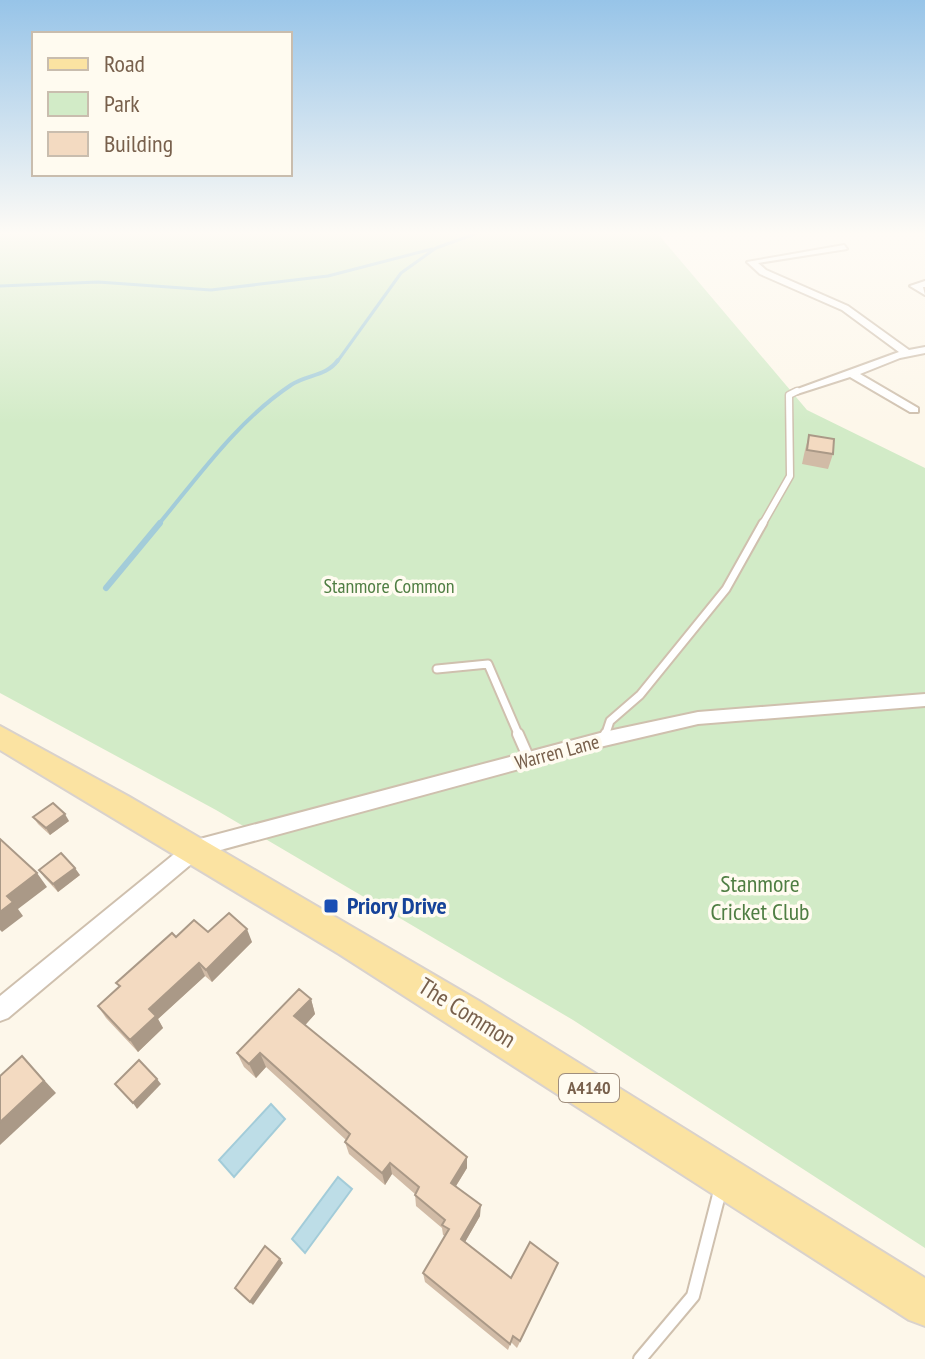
<svg xmlns="http://www.w3.org/2000/svg" width="925" height="1359" font-family="'PT Sans Narrow',sans-serif">
	<style>
		.green { fill: #d2ebc7 }
		.water { fill: #bddde7; stroke: #a3ccd9; stroke-width: 2 }
		.lines { fill: none; stroke-linecap: round; stroke-linejoin: round }
		.stream-far2 { stroke: #a3ccd9; stroke-width: 3 }
		.stream-far1 { stroke: #a3ccd9; stroke-width: 4 }
		.stream { stroke: #a3ccd9; stroke-width: 6 }
		.lane-far3-casing { stroke: #cfc0ae; stroke-width: 9 }
		.lane-far2-casing { stroke: #cfc0ae; stroke-width: 11 }
		.lane-far1-casing { stroke: #cfc0ae; stroke-width: 14 }
		.lane-casing { stroke: #cfc0ae; stroke-width: 16 }
		.street-casing { stroke: #cfc0ae; stroke-width: 4 }
		.primary-casing { stroke: #d9d2cd; stroke-width: 4 }
		.lane-far3 { stroke: #fff; stroke-width: 6 }
		.lane-far2 { stroke: #fff; stroke-width: 7 }
		.lane-far1 { stroke: #fff; stroke-width: 10 }
		.lane { stroke: #fff; stroke-width: 12 }
		.street { fill: #fff; fill-rule: evenodd }
		.primary { fill: #fbe3a2; fill-rule: evenodd }
		.wall { fill: #d1bba6 }
		.shaded-wall { fill: #aa9987 }
		.building { fill: #f3dac1; stroke: #aa9987; stroke-width: 2 }
		.transit-dot { fill: #1a4fb4; stroke: #fffbf0; stroke-width: 3 }
		.labels { text-anchor: middle; stroke-width: 7; stroke-linejoin: round; paint-order: stroke }
		.shield { fill: #fffbf0; stroke: #a08e7d; stroke-width: 2 }
		.shield-label { font-size: 18px; font-weight: bold; fill: #78604c }
		.park-label { font-size: 20px; fill: #4f7e43; stroke: #fffbf0 }
		.street-label { font-size: 20px; fill: #78604c; stroke: #fffbf0 }
		.near-park-label { font-size: 24px; fill: #4f7e43; stroke: #fffbf0 }
		.near-transit-label { font-size: 24px; font-weight: bold; fill: #164399; stroke: #fffbf0; text-anchor: start }
		.near-street-label { font-size: 24px; fill: #78604c; stroke: #fffbf0 }
	</style>
	<rect width="100%" height="100%" fill="#fdf7ea"/>
	<polygon class="green" points="0,234 658,234 807,410 925,468 925,1248 573,1020 216,810 0,693"/>
	<g class="water">
		<polygon points="271,1104 285,1119 234,1177 219,1160"/>
		<polygon points="338,1177 352,1189 305,1253 292,1239"/>
	</g>
	<g class="lines">
		<g class="stream-far2">
			<polyline points="0,286 98,282 211,290 328,276 432,249"/>
			<polyline points="337,362 401,273 436,248 475,234"/>
		</g>
		<path class="stream-far1" d="M158,525C198,477 237,421 291,385C307,374 326,377 338,360"/>
		<polyline class="stream" points="106,588 160,523"/>
		<g class="lane-far3-casing">
			<polyline id="lane-far3" points="762,525 790,476 789,395 797,391"/>
		</g>
		<g class="lane-far2-casing">
			<g id="lane-far2">
				<polyline points="437,669 488,664 519,736"/>
				<polyline points="605,736 610,721 640,695 726,589 763,523"/>
			</g>
		</g>
		<g class="lane-far1-casing">
			<g id="lane-far1">
				<polyline points="518,734 529,759"/>
				<polyline points="604,739 606,734"/>
			</g>
		</g>
		<g class="lane-casing">
			<polyline id="lane" points="640,1359 693,1296 721,1187"/>
		</g>
		<g class="street-casing">
			<g id="street">
				<polygon points="844,245 847,249 758,263 766,270 848,306 909,350 925,347 925,353 900,358 860,374 918,408 918,412 910,412 850,377 797,394 792,391 899,352 842,310 760,274 747,262"/>
				<polygon points="925,281 925,287 923,287 925,295 910,286"/>
				<polygon points="925,694 925,706 698,724 604,746 202,855 8,1018 0,1021 0,996 189,842 196,840 604,732 698,712"/>
			</g>
		</g>
		<g class="primary-casing">
			<polygon id="primary" points="0,726 128,796 479,1001 925,1278 925,1326 909,1320 339,954 0,750"/>
		</g>
		<use href="#lane-far3" class="lane-far3"/>
		<use href="#lane-far2" class="lane-far2"/>
		<use href="#lane-far1" class="lane-far1"/>
		<use href="#lane" class="lane"/>
		<use href="#street" class="street"/>
		<use href="#primary" class="primary"/>
	</g>
	<g class="wall">
		<polygon points="809,435 833,454 828,469 802,464 805,450"/>
		<polygon points="33,817 69,821 50,835 38,824"/>
		<polygon points="39,870 80,875 58,892 44,877"/>
		<polygon points="176,937 252,942 212,982 205,976 158,1019 163,1028 138,1052 106,1018 98,1006 119,987 116,983"/>
		<polygon points="311,999 315,1014 305,1025 467,1168 456,1186 480,1216 465,1242 511,1278 554,1272 517,1348 511,1342 508,1350 425,1282 423,1273 445,1236 443,1235 442,1228 416,1206 415,1194 392,1174 385,1185 349,1154 345,1142 346,1140 266,1067 256,1078 244,1067 237,1053"/>
	</g>
	<g class="shaded-wall">
		<polygon points="65,814 69,821 50,835 46,828"/>
		<polygon points="75,868 80,875 58,892 53,884"/>
		<polygon points="37,873 47,887 18,909 23,916 2,932 0,930 0,912 7,896"/>
		<polygon points="247,929 252,942 212,982 206,970"/>
		<polygon points="199,963 205,976 158,1019 163,1028 138,1052 130,1040 149,1009"/>
		<polygon points="311,999 315,1014 300,1031 294,1016"/>
		<polygon points="260,1053 266,1067 256,1078 249,1064"/>
		<polygon points="22,1056 56,1093 0,1145 0,1122"/>
		<polygon points="157,1079 161,1084 137,1109 133,1103"/>
		<polygon points="467,1157 467,1168 451,1194 451,1183"/>
		<polygon points="390,1163 392,1174 385,1185 382,1173"/>
		<polygon points="481,1205 480,1216 461,1249 461,1239"/>
		<polygon points="280,1259 283,1263 253,1305 250,1302"/>
	</g>
	<g class="building">
		<polygon points="809,435 834,439 833,454 807,450"/>
		<polygon points="53,803 65,814 46,828 33,817"/>
		<polygon points="0,839 37,873 7,896 13,902 0,912"/>
		<polygon points="61,853 75,868 53,884 39,870"/>
		<polygon points="229,913 247,929 206,970 199,963 149,1009 156,1016 130,1040 98,1006 120,986 116,983 172,933 176,937 194,920 208,932"/>
		<polygon points="299,989 311,999 294,1016 467,1157 451,1183 481,1205 461,1239 511,1278 530,1242 558,1263 520,1341 513,1336 510,1344 423,1273 449,1229 442,1225 445,1220 415,1195 419,1187 390,1163 382,1173 345,1142 350,1134 260,1053 249,1064 237,1053"/>
		<polygon points="22,1056 44,1081 0,1122 0,1076"/>
		<polygon points="139,1060 157,1079 133,1103 115,1084"/>
		<polygon points="265,1246 280,1259 250,1302 235,1288"/>
	</g>
	<linearGradient id="sky" x2="0" y2="1"><stop stop-color="#97c4e8"/><stop offset="0.55" stop-color="#fefbf6"/><stop offset="1" stop-color="#fefbf6" stop-opacity="0"/></linearGradient>
	<rect width="925" height="424" fill="url(#sky)"/>
	<rect class="transit-dot" x="323" y="898" width="16" height="16" rx="4"/>
	<g class="labels">
		<rect class="shield" x="559" y="1074" width="60" height="28" rx="6"/>
		<g class="shield-label">
			<text x="589" y="1094">A4140</text>
		</g>
		<g class="park-label">
			<text x="389" y="593">Stanmore Common</text>
		</g>
		<g class="street-label">
			<text transform="translate(557 752) rotate(-15)" y="7">Warren Lane</text>
		</g>
		<g class="near-park-label">
			<text x="760" y="892">Stanmore<tspan x="760" dy="28">Cricket Club</tspan></text>
		</g>
		<g class="near-transit-label">
			<text x="347" y="914">Priory Drive</text>
		</g>
		<g class="near-street-label">
			<text transform="translate(467 1013) rotate(32)" y="8">The Common</text>
		</g>
	</g>
	<rect x="32" y="32" width="260" height="144" fill="#fffbf0" stroke="#c9bdae" stroke-width="2"/>
	<rect x="48" y="58" width="40" height="12" fill="#fbe3a2" stroke="#c9bdae" stroke-width="2"/>
	<text x="104" y="72" font-size="24" fill="#78604c">Road</text>
	<rect x="48" y="92" width="40" height="24" fill="#d2ebc7" stroke="#c9bdae" stroke-width="2"/>
	<text x="104" y="112" font-size="24" fill="#78604c">Park</text>
	<rect x="48" y="132" width="40" height="24" fill="#f3dac1" stroke="#c9bdae" stroke-width="2"/>
	<text x="104" y="152" font-size="24" fill="#78604c">Building</text>
</svg>
